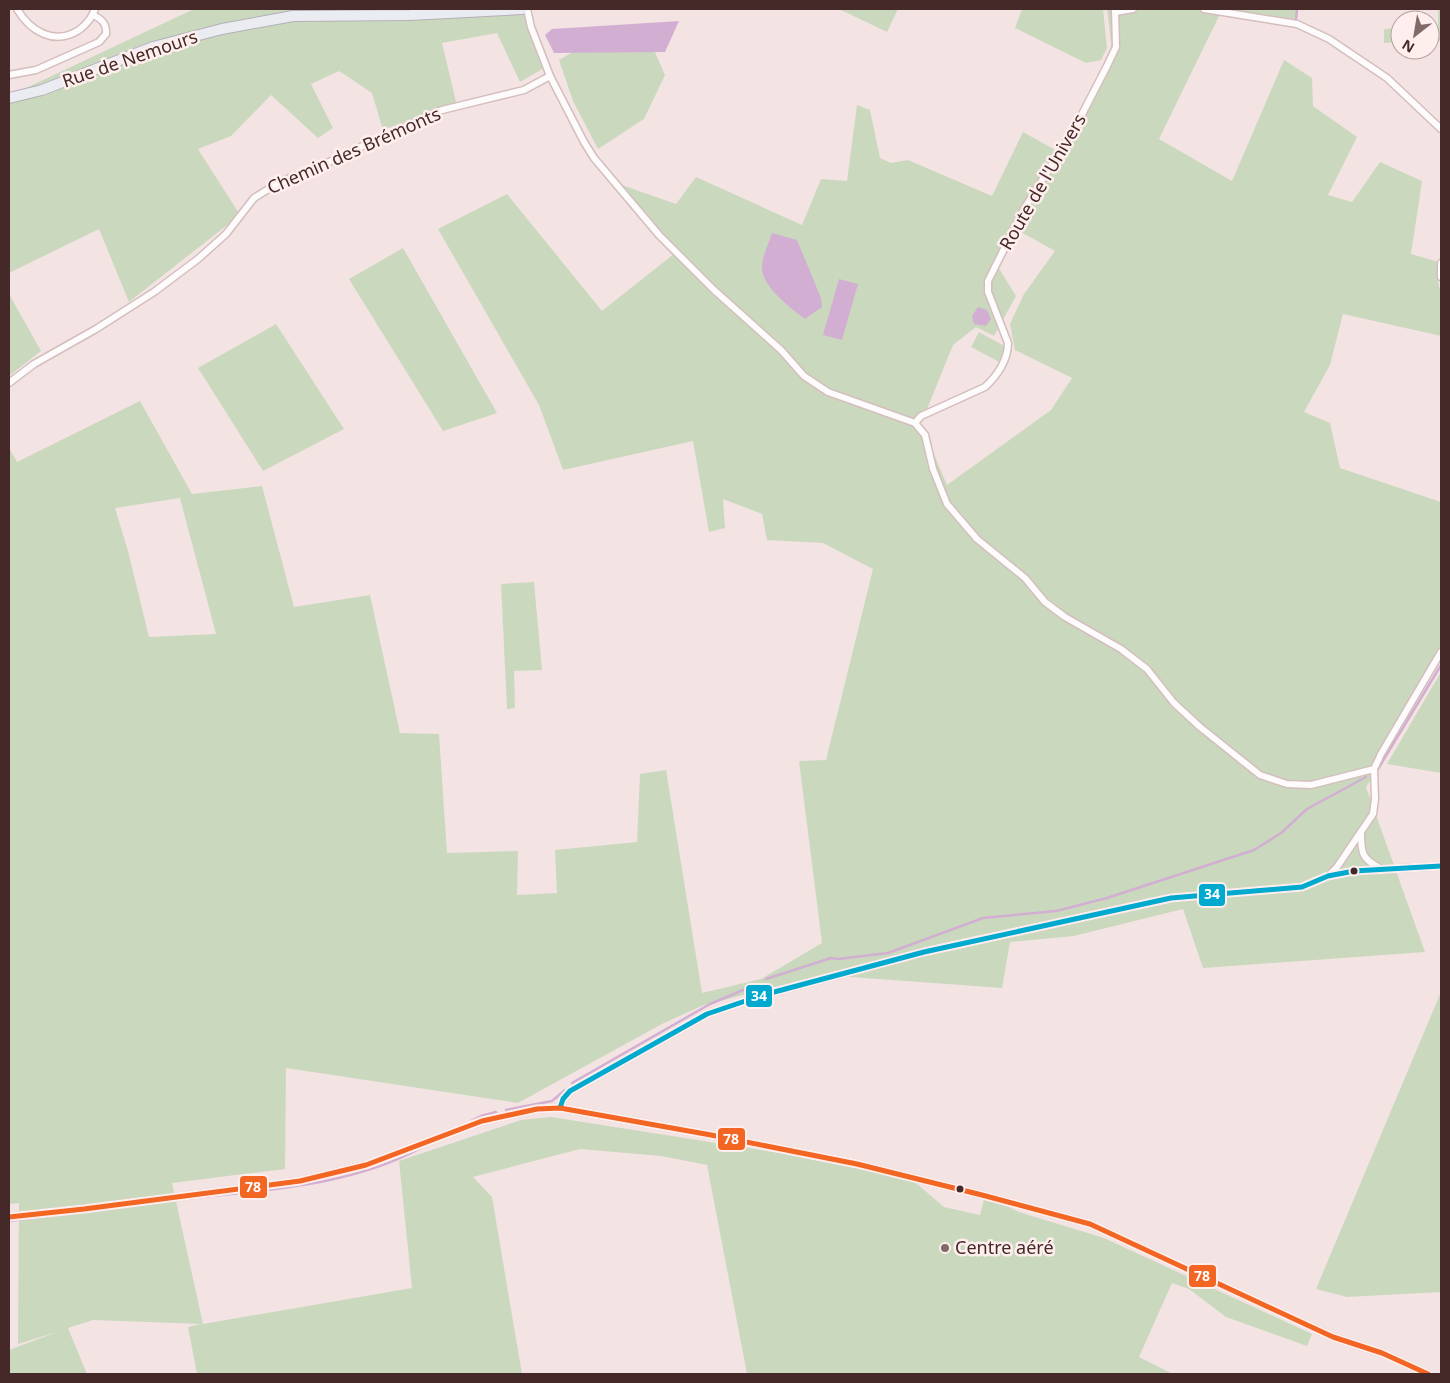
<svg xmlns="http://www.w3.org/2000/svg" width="1450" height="1383" font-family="'Noto Sans',sans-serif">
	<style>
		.green { fill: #cad9be; fill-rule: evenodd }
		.water { fill: #d2afd2 }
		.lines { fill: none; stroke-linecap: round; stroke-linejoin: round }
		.stream { stroke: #d2afd2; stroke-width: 2.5 }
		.minor-casing { stroke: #d4bebd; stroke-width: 9 }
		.primary-casing { stroke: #b4afb8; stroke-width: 12 }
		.minor { stroke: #fdfbfb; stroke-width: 6 }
		.primary { stroke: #ebecf1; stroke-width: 10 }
		.bus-1-casing { stroke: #feefee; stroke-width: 9 }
		.bus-2-casing { stroke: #feefee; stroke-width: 9 }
		.bus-1 { stroke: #00a9ce; stroke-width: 5 }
		.bus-2 { stroke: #f26522; stroke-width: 5 }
		.bus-dot { fill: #442928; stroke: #feefee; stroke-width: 2 }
		.poi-dot { fill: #826a69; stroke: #feefee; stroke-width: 2 }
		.labels { text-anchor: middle; stroke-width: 5; stroke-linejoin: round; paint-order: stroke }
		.street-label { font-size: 18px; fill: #442928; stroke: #feefee }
		.poi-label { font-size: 18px; fill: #442928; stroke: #feefee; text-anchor: start }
		.line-badge { stroke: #feefee; stroke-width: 2 }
		.badge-label { font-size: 14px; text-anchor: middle; font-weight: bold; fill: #fff }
	</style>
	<rect width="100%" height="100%" fill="#f4e3e3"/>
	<g class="green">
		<polygon points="194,9 529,9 544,68 520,82 497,33 442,43 456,102 383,130 372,93 339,71 311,84 333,128 318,138 271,95 231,136 198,149 240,215 129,302 99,229 9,273 9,96"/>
		<polygon points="839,9 898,9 887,32"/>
		<polygon points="1022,9 1103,9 1107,48 1101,60 1086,63 1015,28"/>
		<path d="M1107,9H1297L1296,19L1222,10L1159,139L1232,181L1284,60L1312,78L1313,106L1357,137L1328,195L1352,202L1380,162L1422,181L1411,254L1439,262L1438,281L1441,295V336L1343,314L1330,365L1304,412L1330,423L1340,468L1441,502V649L1381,766L1366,787L1425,952L1203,968L1183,909L1074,936L1010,942L1002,988L823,975L704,1005L662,1024L518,1103L286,1068L285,1169L172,1183L203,1324L412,1288L399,1161L521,1120L551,1117L818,1159L910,1178L944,1207L980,1215L985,1196L1019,1212L1104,1238L1312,1334L1307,1346L1226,1317L1189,1289L1172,1283L1139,1357L1173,1374H747L707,1165L661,1156L580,1149L473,1177L492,1197L522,1374H197L188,1327L201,1324L93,1320L68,1328L87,1374H9V1350L57,1332L18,1344L19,1203L9,1204V448L17,462L140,401L192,494L262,486L294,607L370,595L400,733L439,734L447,853L518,851L517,895L557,893L555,850L637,842L640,774L666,770L702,993L761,979L822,943L799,761L826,760L873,569L823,543L767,540L762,514L723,499L725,528L709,532L693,441L563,470L539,405L438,229L507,194L602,311L675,253L616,183L676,204L696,177L802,225L821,179L847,181L857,105L870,110L880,158L891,163L908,160L992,196L1023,132L1057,151L1089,99L1112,50ZM1012,227L1055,251L1024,294L1010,324L1015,350L1072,378L1051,410L947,485L921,424L953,345L976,327L994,336L1016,296L995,262ZM180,498L216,634L149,637L128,551L115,508Z"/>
		<polygon points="1438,9 1441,9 1441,41 1430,40 1430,27 1438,26"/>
		<polygon points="1400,28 1400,42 1384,43 1384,29"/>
		<polygon points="651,43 665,75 644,119 598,149 573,101 559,60 585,45"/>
		<polygon points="403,248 497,413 443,431 349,279"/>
		<polygon points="9,294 41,351 9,376"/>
		<polygon points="276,324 344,429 263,471 198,368"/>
		<polygon points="979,332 1006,347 1001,363 971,347"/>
		<polygon points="534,582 542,670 514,671 515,708 507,709 501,584"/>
		<polygon points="1441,672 1441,773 1387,764"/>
		<polygon points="1441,992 1441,1292 1347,1297 1316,1289"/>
	</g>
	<g class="water">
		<polygon points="679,21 665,52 554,53 545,35 552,29"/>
		<path d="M772,233L797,240L821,298L822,307L805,319C791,308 761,286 762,267C762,256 769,243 772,233Z"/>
		<polygon points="839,279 858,284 842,340 823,335"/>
		<polygon points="978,307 987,310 991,319 986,326 974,324 972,316"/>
	</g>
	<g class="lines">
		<g class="stream">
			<polyline points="1296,21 1297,9"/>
			<polyline points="1378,769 1441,665"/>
			<polyline points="766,979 831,958 838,959 888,953 983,918 1056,911 1107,898 1254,850 1281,833 1307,809 1366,777"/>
			<polyline points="572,1083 710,1004 755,985"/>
			<polyline points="506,1110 552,1101 565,1090"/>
			<polyline points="471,1121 481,1116 496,1112"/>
			<path d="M176,1200C258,1190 347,1188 421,1148"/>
			<polyline points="9,1221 56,1215"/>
		</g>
		<g class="minor-casing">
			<g id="minor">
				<path d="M17,9C30,31 54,46 79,30C87,24 92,18 95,9"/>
				<polyline points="527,9 531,27 550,76 584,142 594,158 659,235 714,290 781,350 804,376 828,392 915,423 925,435 933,469 947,504 977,539 1025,578 1045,602 1065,617 1121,649 1147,669 1174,703 1200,727 1260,775 1287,784 1311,785 1374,769"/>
				<polyline points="1204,9 1297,24 1329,39 1387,78 1441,129"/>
				<polyline points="1115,12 1133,9"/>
				<path d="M9,75L36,70L99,42L106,34C107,24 102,19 93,15"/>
				<polyline points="1441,263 1441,277"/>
				<polyline points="9,383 34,364 96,329 154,292 198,259 226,234 254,198 280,182 327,163 386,135 442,110 524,90 550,76"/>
				<path d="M915,423L921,416L985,387C997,376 1008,360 1008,343L988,292V281L1024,209L1076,126L1107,66L1116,47L1115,9"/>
				<path d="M1361,833C1361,853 1362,859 1380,868"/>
				<polyline points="1329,875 1337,867 1373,814 1375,799 1374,769 1381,754 1441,652"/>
				<polyline points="560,1108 563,1099 570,1091 707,1014 763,995 924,952 1171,898 1302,887 1328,876 1354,871 1441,866"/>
				<polyline points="9,1217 84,1209 300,1181 366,1165 482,1121 537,1109 560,1108 711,1135 857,1164 982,1195 1090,1224 1333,1337 1382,1353 1428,1374"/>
			</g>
		</g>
		<g class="primary-casing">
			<polyline id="primary" points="9,98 42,90 153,47 222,29 293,16 410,15 522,9"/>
		</g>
		<use href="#minor" class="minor"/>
		<use href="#primary" class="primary"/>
		<g class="bus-1-casing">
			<polyline id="bus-1" points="560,1108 563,1099 570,1091 707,1014 763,995 924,952 1171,898 1302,887 1328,876 1354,871 1441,866"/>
		</g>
		<g class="bus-2-casing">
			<polyline id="bus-2" points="9,1217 84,1209 300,1181 366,1165 482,1121 537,1109 560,1108 711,1135 857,1164 982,1195 1090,1224 1333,1337 1382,1353 1428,1374"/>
		</g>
		<use href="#bus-1" class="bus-1"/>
		<use href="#bus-2" class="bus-2"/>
	</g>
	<g class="bus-dot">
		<circle cx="1354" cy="871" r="4.5"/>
		<circle cx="960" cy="1189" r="4.5"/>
	</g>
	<circle class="poi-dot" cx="945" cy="1248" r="5"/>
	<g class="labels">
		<g class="street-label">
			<text transform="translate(130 59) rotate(-19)" y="6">Rue de Nemours</text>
			<text transform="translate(354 151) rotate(-24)" y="6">Chemin des Brémonts</text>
			<text transform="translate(1043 182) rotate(-60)" y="6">Route de l'Univers</text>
		</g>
		<g class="poi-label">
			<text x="955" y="1254">Centre aéré</text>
		</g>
	</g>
	<g class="line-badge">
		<rect x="1198" y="883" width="28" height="24" rx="5" fill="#00a9ce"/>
		<rect x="745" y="984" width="28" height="24" rx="5" fill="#00a9ce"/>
		<rect x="717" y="1127" width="29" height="24" rx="5" fill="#f26522"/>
		<rect x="239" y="1175" width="29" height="24" rx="5" fill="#f26522"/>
		<rect x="1188" y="1264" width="29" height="24" rx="5" fill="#f26522"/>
	</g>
	<g class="badge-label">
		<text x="1212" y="899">34</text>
		<text x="759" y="1001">34</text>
		<text x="731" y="1144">78</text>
		<text x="253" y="1192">78</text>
		<text x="1202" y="1281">78</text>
	</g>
	<rect width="1450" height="1383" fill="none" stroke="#442928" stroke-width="20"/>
	<g transform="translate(1415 35) rotate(211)"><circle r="24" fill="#feefee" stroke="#b4a09f"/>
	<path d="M0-4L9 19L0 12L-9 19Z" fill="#826a69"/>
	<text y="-8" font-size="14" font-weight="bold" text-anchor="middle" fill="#442928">N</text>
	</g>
</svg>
